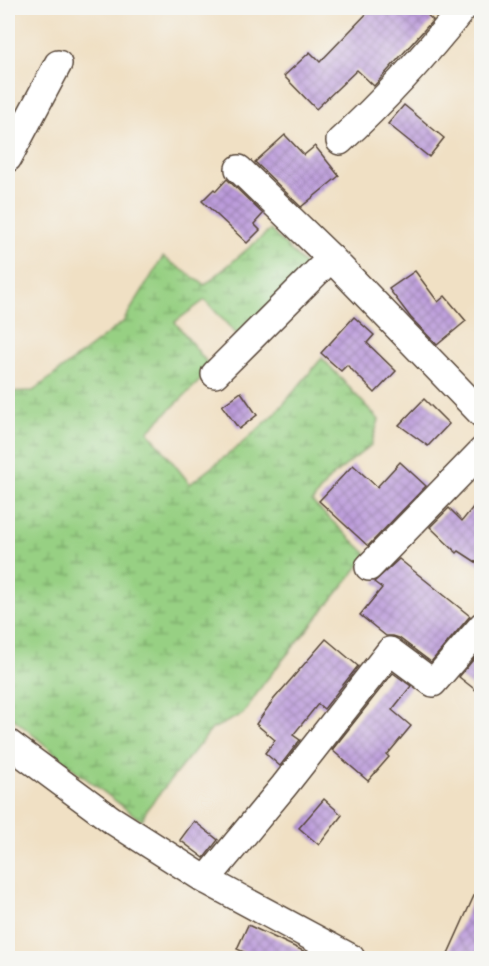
<svg xmlns="http://www.w3.org/2000/svg" width="489" height="966" font-family="'IM FELL Double Pica',serif">
	<style>
		.wetland { fill: url(#wetland-marsh); stroke: #697d50; stroke-width: 1.5 }
		.building { fill: url(#building-cross-hatch) }
		.lines { fill: none; stroke-linecap: round; stroke-linejoin: round }
		.minor-casing { stroke: #564537; stroke-width: 30 }
		.minor { stroke: #fff; stroke-width: 27 }
	</style>
	<defs>
		<pattern id="wetland-marsh" width="20" height="14" patternUnits="userSpaceOnUse" patternTransform="scale(1.5)"><rect width="20" height="14" fill="#97d083"/><path d="M1 5h8M5 5V1M11 12h8M15 12V8" fill="none" stroke="#7ca96b"/></pattern>
		<pattern id="building-cross-hatch" width="8" height="8" patternUnits="userSpaceOnUse" patternTransform="scale(1.5)"><rect width="8" height="8" fill="#ba99da"/><path d="M0 0l8 8M0 8l8-8" fill="none" stroke="#987db0"/></pattern>
	</defs>
	<rect width="100%" height="100%" fill="#f6f6f2"/>
	<filter id="ink" filterUnits="userSpaceOnUse"><feTurbulence type="fractalNoise" baseFrequency=".0167" numOctaves="2"/><feDisplacementMap in="SourceGraphic" scale="12" xChannelSelector="R" yChannelSelector="G"/><feConvolveMatrix kernelMatrix="1 2 1 2 8 2 1 2 1" color-interpolation-filters="sRGB"/></filter>
	<filter id="wash" filterUnits="userSpaceOnUse"><feTurbulence type="fractalNoise" baseFrequency=".008" numOctaves="4" result="noise"/><feDisplacementMap in="SourceGraphic" scale="24" xChannelSelector="R" yChannelSelector="G"/><feGaussianBlur stdDeviation="1.35" result="paint"/><feColorMatrix in="noise" values="0 0 0 0 0 0 0 0 0 0 0 0 0 0 0 0 0 1.4 0 .05"/><feComposite in="paint" operator="in"/></filter>
	<g filter="url(#wash)">
		<rect width="100%" height="100%" fill="#f0e0c4"/>
		<polygon class="wetland" points="270,230 312,272 238,336 205,300 175,322 212,369 148,431 190,484 240,445 276,413 322,358 379,420 371,445 329,479 312,502 368,555 264,683 243,714 212,729 147,809 142,821 76,771 8,714 8,392 33,391 123,322 163,257 205,285"/>
		<g id="blocks">
			<g class="building">
				<polygon points="372,8 419,8 433,20 374,86 357,70 316,109 284,76 310,52 320,62"/>
				<polygon points="404,105 444,138 429,157 388,124"/>
				<polygon points="285,135 304,155 315,146 339,176 301,207 255,162"/>
				<polygon points="227,179 263,214 254,224 260,230 247,243 202,201 214,189 216,191"/>
				<polygon points="415,271 438,302 445,296 466,321 437,345 411,318 389,289"/>
				<polygon points="354,317 374,335 367,343 396,371 375,393 347,365 341,371 321,353"/>
				<polygon points="241,392 257,415 239,429 222,406"/>
				<polygon points="424,399 449,424 428,446 399,425"/>
				<polygon points="400,462 426,486 368,546 319,501 353,465 377,487"/>
				<polygon points="482,496 482,566 459,551 457,553 430,527 449,508 462,521"/>
				<polygon points="399,559 470,616 431,662 399,638 393,636 386,636 360,615 382,588 374,582"/>
				<polygon points="326,639 358,666 324,709 318,704 293,735 300,740 280,766 265,753 275,740 256,724 274,699"/>
				<polygon points="477,655 482,659 482,695 459,677"/>
				<polygon points="393,673 411,686 392,710 411,726 387,755 389,757 368,781 332,750"/>
				<polygon points="324,799 342,815 319,845 299,828"/>
				<polygon points="194,821 218,840 204,858 180,840"/>
				<polygon points="482,878 482,958 446,958"/>
				<polygon points="248,925 318,958 319,958 257,958 237,949"/>
			</g>
		</g>
	</g>
	<g filter="url(#ink)">
		<use href="#blocks" fill-opacity="0" stroke="#564537" stroke-width="1.5"/>
		<g class="lines">
			<g class="minor-casing">
				<g id="minor">
					<path d="M340,141C386,99 424,57 463,8"/>
					<polyline points="8,158 58,64"/>
					<polyline points="239,169 331,258 482,414"/>
					<polyline points="215,374 331,258"/>
					<polyline points="369,567 482,451"/>
					<polyline points="8,743 112,820 206,880 351,958"/>
					<polyline points="206,880 284,786 390,651 433,683 482,626"/>
				</g>
			</g>
			<use href="#minor" class="minor"/>
		</g>
	</g>
	<rect width="489" height="966" fill="none" stroke="#f6f6f2" stroke-width="30"/>
</svg>
